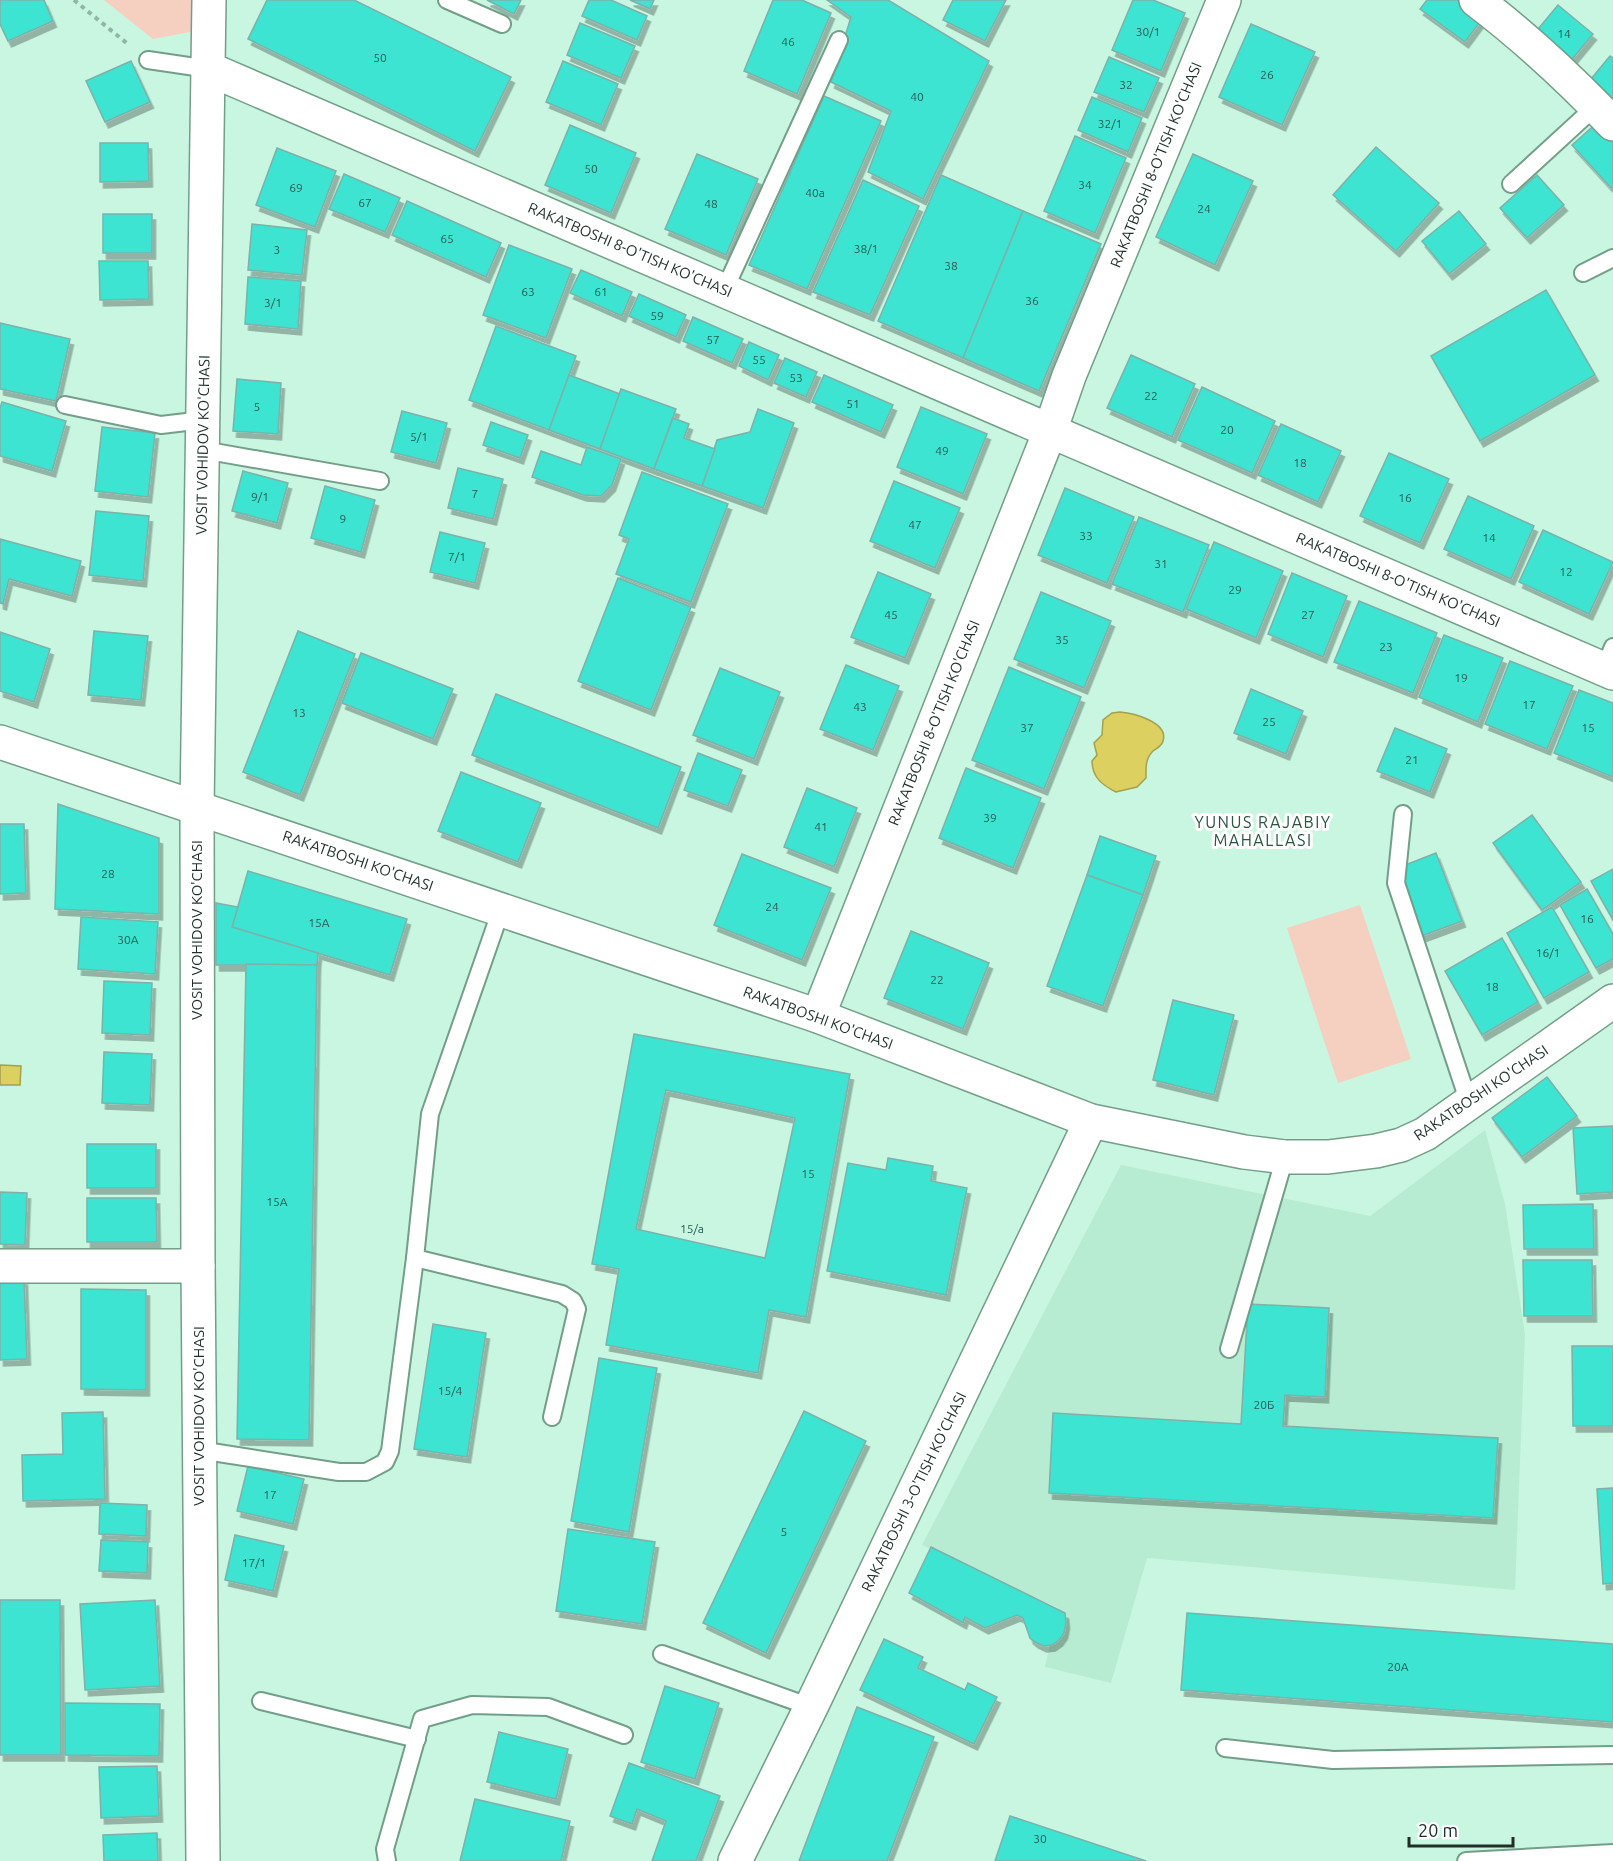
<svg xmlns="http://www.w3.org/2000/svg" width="1613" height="1861" font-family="Ubuntu,sans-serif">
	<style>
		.built { fill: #b7ecd2 }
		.green { fill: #f5cfbf }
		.water { fill: #dcd160; stroke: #a3a04f; stroke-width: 1.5 }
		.building { fill: #3ce4d2; stroke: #7db1a9; stroke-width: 1.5; fill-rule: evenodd; filter: url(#shadow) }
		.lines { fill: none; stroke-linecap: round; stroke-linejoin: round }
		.lane-casing { stroke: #739e89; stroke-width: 20 }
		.street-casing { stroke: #739e89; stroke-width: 36 }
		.path { stroke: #92b6a4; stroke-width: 4; stroke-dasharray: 4.5 4.5; stroke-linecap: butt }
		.lane { stroke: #fff; stroke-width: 16 }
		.street { stroke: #fff; stroke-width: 33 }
		.labels { text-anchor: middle; stroke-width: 6; stroke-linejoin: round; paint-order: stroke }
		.number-label { font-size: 12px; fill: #255c52 }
		.street-label { font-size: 15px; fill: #1d2f27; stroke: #fff }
		.neighbourhood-label { font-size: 16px; letter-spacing: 1.5px; fill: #2c5543; stroke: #fff }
	</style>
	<defs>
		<filter id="shadow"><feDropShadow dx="3.5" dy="6" stdDeviation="0" flood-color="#0004"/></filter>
	</defs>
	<rect width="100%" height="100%" fill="#c9f6e0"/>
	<polygon class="built" points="1485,1130 1505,1204 1525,1335 1515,1590 1147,1558 1111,1683 1045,1667 1058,1608 922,1545 1121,1165 1370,1216"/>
	<g class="green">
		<polygon points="104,0 195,0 195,31 153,39"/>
		<polygon points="1360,905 1411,1059 1338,1083 1287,928"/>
	</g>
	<g class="water">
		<path d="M1120,712C1133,713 1169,722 1163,741C1162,746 1157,748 1153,751C1145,759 1146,768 1146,778L1137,787L1116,792C1102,785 1092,777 1092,761L1097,755L1094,743L1102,735L1103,720L1112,713Z"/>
		<polygon points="0,1065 21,1066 20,1085 0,1085"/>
	</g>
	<g class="building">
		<polygon points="0,0 44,0 53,21 8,41 0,24"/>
		<polygon points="267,0 354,0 511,77 475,151 248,39"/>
		<polygon points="487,0 521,0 514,14"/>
		<polygon points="589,0 611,0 647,16 637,40 582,16"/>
		<polygon points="630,0 654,0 650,9"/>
		<polygon points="773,0 802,0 831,13 797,94 744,71"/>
		<polygon points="827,0 888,0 989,61 923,199 868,172 891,111 831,82 851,17"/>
		<polygon points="953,0 1006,0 985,41 943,20"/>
		<polygon points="1133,0 1153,0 1185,13 1161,71 1112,50"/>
		<polygon points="1427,0 1466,0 1485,15 1465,42 1420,9"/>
		<polygon points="1558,5 1593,34 1569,63 1534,34"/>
		<polygon points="580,23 635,46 621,78 567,55"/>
		<polygon points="1251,24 1315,52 1282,125 1219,97"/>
		<polygon points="1610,56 1613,58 1613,108 1586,85"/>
		<polygon points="1109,57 1159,78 1144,112 1094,92"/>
		<polygon points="131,61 150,102 105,122 86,81"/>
		<polygon points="563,61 618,84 601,125 546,102"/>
		<polygon points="824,96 881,121 807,289 749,265"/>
		<polygon points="1092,97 1142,118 1128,152 1078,130"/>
		<polygon points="1600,120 1613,135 1613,190 1572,145"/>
		<polygon points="570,125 636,153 611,213 545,185"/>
		<polygon points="1075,136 1126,158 1095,233 1044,211"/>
		<polygon points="100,143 148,143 149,181 100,182"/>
		<polygon points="1376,147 1439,203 1396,251 1333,195"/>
		<polygon points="277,148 336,171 315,227 256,205"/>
		<polygon points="697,154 758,179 726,255 665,229"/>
		<polygon points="1193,154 1253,181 1215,265 1156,237"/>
		<polygon points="344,174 400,198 385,232 329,209"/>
		<polygon points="941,175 1023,211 963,358 878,321"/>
		<polygon points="1537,175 1564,205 1527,238 1500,208"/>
		<polygon points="863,180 919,206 870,315 813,292"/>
		<polygon points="407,201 501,243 486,277 392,235"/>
		<polygon points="1023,211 1101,244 1039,391 963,358"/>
		<polygon points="1459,211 1486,244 1449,274 1422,241"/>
		<rect x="103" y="214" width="49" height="39"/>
		<polygon points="252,224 307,230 302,275 248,270"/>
		<polygon points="509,245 572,269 546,338 483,315"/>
		<polygon points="99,261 148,261 149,299 100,300"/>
		<polygon points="581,270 632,292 622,316 570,293"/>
		<polygon points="248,277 301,281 298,329 245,324"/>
		<polygon points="1546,290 1595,375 1480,441 1431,356"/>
		<polygon points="639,294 686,315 676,337 629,316"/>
		<polygon points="693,317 743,339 732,363 683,341"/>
		<polygon points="0,323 70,339 56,401 0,389"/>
		<polygon points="496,326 576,356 549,430 469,400"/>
		<polygon points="749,342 779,355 768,380 739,366"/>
		<polygon points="1131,355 1195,384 1172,437 1107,408"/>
		<polygon points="785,358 817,372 806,397 774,383"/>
		<polygon points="569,375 620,394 600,449 549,430"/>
		<polygon points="824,375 893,405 881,432 812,402"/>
		<polygon points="237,379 281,383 278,434 233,431"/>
		<polygon points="1202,387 1275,421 1252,473 1178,440"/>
		<polygon points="621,389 676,409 654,469 600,449"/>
		<polygon points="2,402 66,421 52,471 0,456 0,408"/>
		<polygon points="921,407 987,434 963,494 897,467"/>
		<polygon points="758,409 794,423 763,508 702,486 717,440 750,432"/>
		<polygon points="402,411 447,423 436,463 391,452"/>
		<polygon points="673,418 689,424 684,438 715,449 702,486 654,469"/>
		<polygon points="491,422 528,435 520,458 483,445"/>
		<polygon points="1281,424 1341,451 1318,502 1258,475"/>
		<polygon points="102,427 155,433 148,497 95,491"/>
		<polygon points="587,447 621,459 612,485 601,496 583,495 532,477 541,451 581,465"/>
		<polygon points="1389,453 1449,479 1420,543 1360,516"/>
		<polygon points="458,468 503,479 493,519 448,508"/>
		<polygon points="243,471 288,483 277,523 232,511"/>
		<polygon points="642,472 728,504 691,602 616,574 629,539 619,535"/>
		<polygon points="894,481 960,508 935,568 870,541"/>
		<polygon points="325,486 375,500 361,552 311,538"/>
		<polygon points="1065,488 1134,517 1107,583 1038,555"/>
		<polygon points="1468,496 1534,526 1511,579 1444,549"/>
		<polygon points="96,511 149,516 143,581 89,575"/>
		<polygon points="1139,517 1209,545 1183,612 1112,584"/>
		<polygon points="1543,530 1613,562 1589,614 1519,582"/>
		<polygon points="440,532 485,543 475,583 430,572"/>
		<polygon points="0,539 81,561 72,596 9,579 3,604 0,603"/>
		<polygon points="1214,542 1283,571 1256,638 1186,609"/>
		<polygon points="878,572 931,594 905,658 851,637"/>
		<polygon points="1292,573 1347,596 1323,657 1268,634"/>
		<polygon points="618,578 691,607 651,710 578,681"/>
		<polygon points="1041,592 1111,621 1084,688 1014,659"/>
		<polygon points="1359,601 1437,633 1413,693 1334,662"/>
		<polygon points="94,631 148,636 141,700 88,695"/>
		<polygon points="298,631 355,654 300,795 243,772"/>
		<polygon points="0,632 50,649 34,702 0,691"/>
		<polygon points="1444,635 1503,658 1478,722 1419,697"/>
		<polygon points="361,653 453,689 433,739 342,703"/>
		<polygon points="1510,661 1573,686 1547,749 1485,724"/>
		<polygon points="846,665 899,686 873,750 820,729"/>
		<polygon points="1009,667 1081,697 1044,789 972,760"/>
		<polygon points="720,668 780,692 754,759 693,735"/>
		<polygon points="1251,689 1303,711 1286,754 1234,733"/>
		<polygon points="1579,690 1613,703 1613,777 1554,753"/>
		<polygon points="496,694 681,767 658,828 472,755"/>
		<polygon points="1395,728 1447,749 1430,792 1377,771"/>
		<polygon points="698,753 742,770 728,806 684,790"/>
		<polygon points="966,768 1041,798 1013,868 939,838"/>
		<polygon points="461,772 541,803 518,862 438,831"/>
		<polygon points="807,788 857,808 834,867 784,847"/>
		<polygon points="58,804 159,838 159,914 55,909"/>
		<polygon points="1532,815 1581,882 1542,910 1493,843"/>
		<polygon points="0,824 24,824 26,893 0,894"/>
		<polygon points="1100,836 1156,856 1143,895 1087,875"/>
		<polygon points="1436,853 1462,921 1416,938 1390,871"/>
		<polygon points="742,854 831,888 802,960 714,925"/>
		<polygon points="1613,869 1613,920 1591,881"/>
		<polygon points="248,871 407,919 390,975 232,927"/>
		<polygon points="1087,875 1143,895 1103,1006 1047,986"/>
		<polygon points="1587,889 1613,934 1613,959 1596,968 1560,905"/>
		<polygon points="216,903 238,907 232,927 318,953 317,965 216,965"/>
		<polygon points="1552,907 1589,972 1544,998 1507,933"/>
		<polygon points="81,917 158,922 155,974 78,969"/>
		<polygon points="911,931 989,963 963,1029 884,998"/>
		<polygon points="1502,938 1538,1002 1482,1035 1445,971"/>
		<polygon points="246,964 317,965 309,1440 237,1439"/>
		<polygon points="104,981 152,983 150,1035 102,1033"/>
		<polygon points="1173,1000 1234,1015 1214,1095 1153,1080"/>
		<path d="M634,1034L850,1074L806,1317L769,1310L758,1373L606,1345L619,1269L592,1264ZM666,1090L795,1118L765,1258L636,1229Z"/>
		<polygon points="104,1052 152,1054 150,1105 102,1103"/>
		<polygon points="1547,1077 1577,1116 1522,1157 1492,1118"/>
		<polygon points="1613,1126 1613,1192 1577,1194 1573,1128"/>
		<rect x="87" y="1144" width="69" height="44"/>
		<polygon points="888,1158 933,1166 931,1181 967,1188 946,1295 827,1271 848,1163 886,1170"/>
		<polygon points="0,1192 27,1193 25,1245 0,1244"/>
		<polygon points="87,1198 156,1198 157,1242 87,1242"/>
		<polygon points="1593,1204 1594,1249 1524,1249 1523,1205"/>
		<polygon points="1523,1260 1592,1260 1593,1316 1524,1316"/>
		<polygon points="24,1279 27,1359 0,1360 0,1280"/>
		<polygon points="81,1289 146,1290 146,1390 81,1389"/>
		<polygon points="1248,1304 1329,1308 1325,1397 1285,1395 1283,1426 1498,1438 1493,1518 1049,1493 1053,1413 1241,1424"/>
		<polygon points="433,1324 486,1333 467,1457 414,1449"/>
		<polygon points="1572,1346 1613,1346 1613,1426 1573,1426"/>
		<polygon points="599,1358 657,1368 629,1532 571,1521"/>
		<polygon points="804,1411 866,1441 766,1653 703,1623"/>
		<polygon points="103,1412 105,1499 23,1501 22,1455 63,1454 62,1413"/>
		<polygon points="248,1466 304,1479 293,1524 237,1511"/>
		<polygon points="1613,1488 1613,1583 1603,1584 1597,1489"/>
		<polygon points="100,1503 147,1505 146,1536 99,1534"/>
		<polygon points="568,1529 655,1542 642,1624 556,1611"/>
		<polygon points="235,1535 284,1546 273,1591 225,1580"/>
		<polygon points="101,1540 148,1542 147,1573 99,1571"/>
		<polygon points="931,1547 1065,1613 1066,1623 1064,1633 1059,1640 1052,1645 1043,1646 1035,1642 1030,1638 1023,1618 1017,1615 985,1628 965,1617 963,1623 909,1593"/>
		<polygon points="0,1600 60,1600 61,1755 0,1755"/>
		<polygon points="155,1600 160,1686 85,1690 80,1604"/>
		<polygon points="1187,1613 1613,1644 1613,1722 1181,1690"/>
		<polygon points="884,1639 923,1657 918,1668 965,1690 968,1683 997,1697 974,1744 860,1690"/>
		<polygon points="665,1686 719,1703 695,1779 641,1762"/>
		<polygon points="65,1703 160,1704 159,1756 65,1755"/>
		<polygon points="857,1707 934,1737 887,1861 799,1861"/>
		<polygon points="499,1732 568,1749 556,1799 487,1782"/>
		<polygon points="629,1763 720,1796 696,1861 652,1861 666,1821 637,1809 632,1824 610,1816"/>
		<polygon points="157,1766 159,1816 101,1818 99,1767"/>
		<polygon points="475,1799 570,1821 561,1861 460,1861"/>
		<polygon points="1010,1816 1146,1861 995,1861"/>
		<polygon points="157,1833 158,1861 104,1861 103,1835"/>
	</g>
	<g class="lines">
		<g class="lane-casing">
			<g id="lane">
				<polyline points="447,0 502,24"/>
				<polyline points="148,60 209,69"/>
				<polyline points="1511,184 1596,106"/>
				<polyline points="1583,273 1613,258"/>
				<polyline points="724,291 839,40"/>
				<polyline points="65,405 161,425 203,420"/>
				<polyline points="203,450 380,481"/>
				<polyline points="1604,669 1613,647"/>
				<polyline points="1403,814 1396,883 1469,1103"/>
				<polyline points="415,1258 562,1294 573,1301 577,1309 552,1417"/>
				<polyline points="1229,1349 1285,1157"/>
				<polyline points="199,1450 339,1472 366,1472 385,1462 390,1451 415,1258 430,1114 501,910"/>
				<polyline points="662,1654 811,1707"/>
				<polyline points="261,1701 417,1739"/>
				<polyline points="1225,1748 1333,1760 1613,1755"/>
				<polyline points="387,1861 385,1849 422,1719 472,1705 548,1707 624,1735"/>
				<polyline points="1466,1861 1613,1853"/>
			</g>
		</g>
		<g class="street-casing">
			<g id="street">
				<path d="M1476,0C1525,37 1570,79 1613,124"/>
				<polyline points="209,69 1613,673"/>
				<polyline points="0,742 818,1016 1091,1121 1244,1152 1285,1157 1328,1157 1376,1151 1401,1145 1425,1134 1613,1001"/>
				<polyline points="818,1016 1050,431 1069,376 1224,0"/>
				<polyline points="0,1266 198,1266"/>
				<polyline points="203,1861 198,1266 197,807 209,0"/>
				<polyline points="735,1861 811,1707 1091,1121"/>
			</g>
		</g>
		<polyline class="path" points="74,0 129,45"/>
		<use href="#lane" class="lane"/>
		<use href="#street" class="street"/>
	</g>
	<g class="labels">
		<g class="number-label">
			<text x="1148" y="36">30/1</text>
			<text x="1564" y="38">14</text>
			<text x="788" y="46">46</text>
			<text x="380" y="62">50</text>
			<text x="1267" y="79">26</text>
			<text x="1126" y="89">32</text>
			<text x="917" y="101">40</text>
			<text x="1110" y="128">32/1</text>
			<text x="591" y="173">50</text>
			<text x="1085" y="189">34</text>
			<text x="296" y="192">69</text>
			<text x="815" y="197">40a</text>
			<text x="365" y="207">67</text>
			<text x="711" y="208">48</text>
			<text x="1204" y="213">24</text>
			<text x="447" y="243">65</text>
			<text x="866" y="253">38/1</text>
			<text x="277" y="254">3</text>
			<text x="951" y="270">38</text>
			<text x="528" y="296">63</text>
			<text x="601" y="296">61</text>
			<text x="1032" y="305">36</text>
			<text x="273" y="307">3/1</text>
			<text x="657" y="320">59</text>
			<text x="713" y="344">57</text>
			<text x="759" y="364">55</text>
			<text x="796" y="382">53</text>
			<text x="1151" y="400">22</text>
			<text x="853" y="408">51</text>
			<text x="257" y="411">5</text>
			<text x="1227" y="434">20</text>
			<text x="419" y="441">5/1</text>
			<text x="942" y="455">49</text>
			<text x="1300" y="467">18</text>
			<text x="475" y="498">7</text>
			<text x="260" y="501">9/1</text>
			<text x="1405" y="502">16</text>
			<text x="343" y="523">9</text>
			<text x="915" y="529">47</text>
			<text x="1086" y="540">33</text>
			<text x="1489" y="542">14</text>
			<text x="457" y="561">7/1</text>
			<text x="1161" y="568">31</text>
			<text x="1566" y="576">12</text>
			<text x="1235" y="594">29</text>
			<text x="891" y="619">45</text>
			<text x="1308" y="619">27</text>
			<text x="1062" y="644">35</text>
			<text x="1386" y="651">23</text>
			<text x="1461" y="682">19</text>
			<text x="1529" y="709">17</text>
			<text x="860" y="711">43</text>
			<text x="299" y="717">13</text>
			<text x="1269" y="726">25</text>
			<text x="1027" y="732">37</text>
			<text x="1588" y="732">15</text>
			<text x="1412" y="764">21</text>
			<text x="990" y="822">39</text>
			<text x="821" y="831">41</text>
			<text x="108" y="878">28</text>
			<text x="772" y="911">24</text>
			<text x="1587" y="923">16</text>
			<text x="319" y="927">15A</text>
			<text x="128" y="944">30A</text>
			<text x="1548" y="957">16/1</text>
			<text x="937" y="984">22</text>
			<text x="1492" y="991">18</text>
			<text x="808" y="1178">15</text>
			<text x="277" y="1206">15А</text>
			<text x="692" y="1233">15/a</text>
			<text x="450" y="1395">15/4</text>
			<text x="1264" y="1409">20Б</text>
			<text x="270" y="1499">17</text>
			<text x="784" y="1536">5</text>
			<text x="254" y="1567">17/1</text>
			<text x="1398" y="1671">20А</text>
			<text x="1040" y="1843">30</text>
		</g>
		<g class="street-label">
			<text transform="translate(1156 165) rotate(-68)" y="5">RAKATBOSHI 8-O'TISH KO'CHASI</text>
			<text transform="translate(630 250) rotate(23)" y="5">RAKATBOSHI 8-O'TISH KO'CHASI</text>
			<text transform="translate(203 445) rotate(-89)" y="5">VOSIT VOHIDOV KO'CHASI</text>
			<text transform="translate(1398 580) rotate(23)" y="5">RAKATBOSHI 8-O'TISH KO'CHASI</text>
			<text transform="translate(934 723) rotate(-68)" y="5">RAKATBOSHI 8-O'TISH KO'CHASI</text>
			<text transform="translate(358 861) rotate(19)" y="5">RAKATBOSHI KO'CHASI</text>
			<text transform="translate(197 930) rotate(-90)" y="5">VOSIT VOHIDOV KO'CHASI</text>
			<text transform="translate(818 1018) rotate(20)" y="5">RAKATBOSHI KO'CHASI</text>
			<text transform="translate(1481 1093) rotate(-34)" y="5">RAKATBOSHI KO'CHASI</text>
			<text transform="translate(199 1416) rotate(-90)" y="5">VOSIT VOHIDOV KO'CHASI</text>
			<text transform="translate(914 1492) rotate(-64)" y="5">RAKATBOSHI 3-O'TISH KO'CHASI</text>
		</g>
		<g class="neighbourhood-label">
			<text x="1263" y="828">YUNUS RAJABIY<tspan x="1263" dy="18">MAHALLASI</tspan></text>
		</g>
	</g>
	<path d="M1409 1837v9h104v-9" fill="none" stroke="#1d2f27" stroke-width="3"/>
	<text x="1418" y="1837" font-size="18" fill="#1d2f27" stroke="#ffffff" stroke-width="4.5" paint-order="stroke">20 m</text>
</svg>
